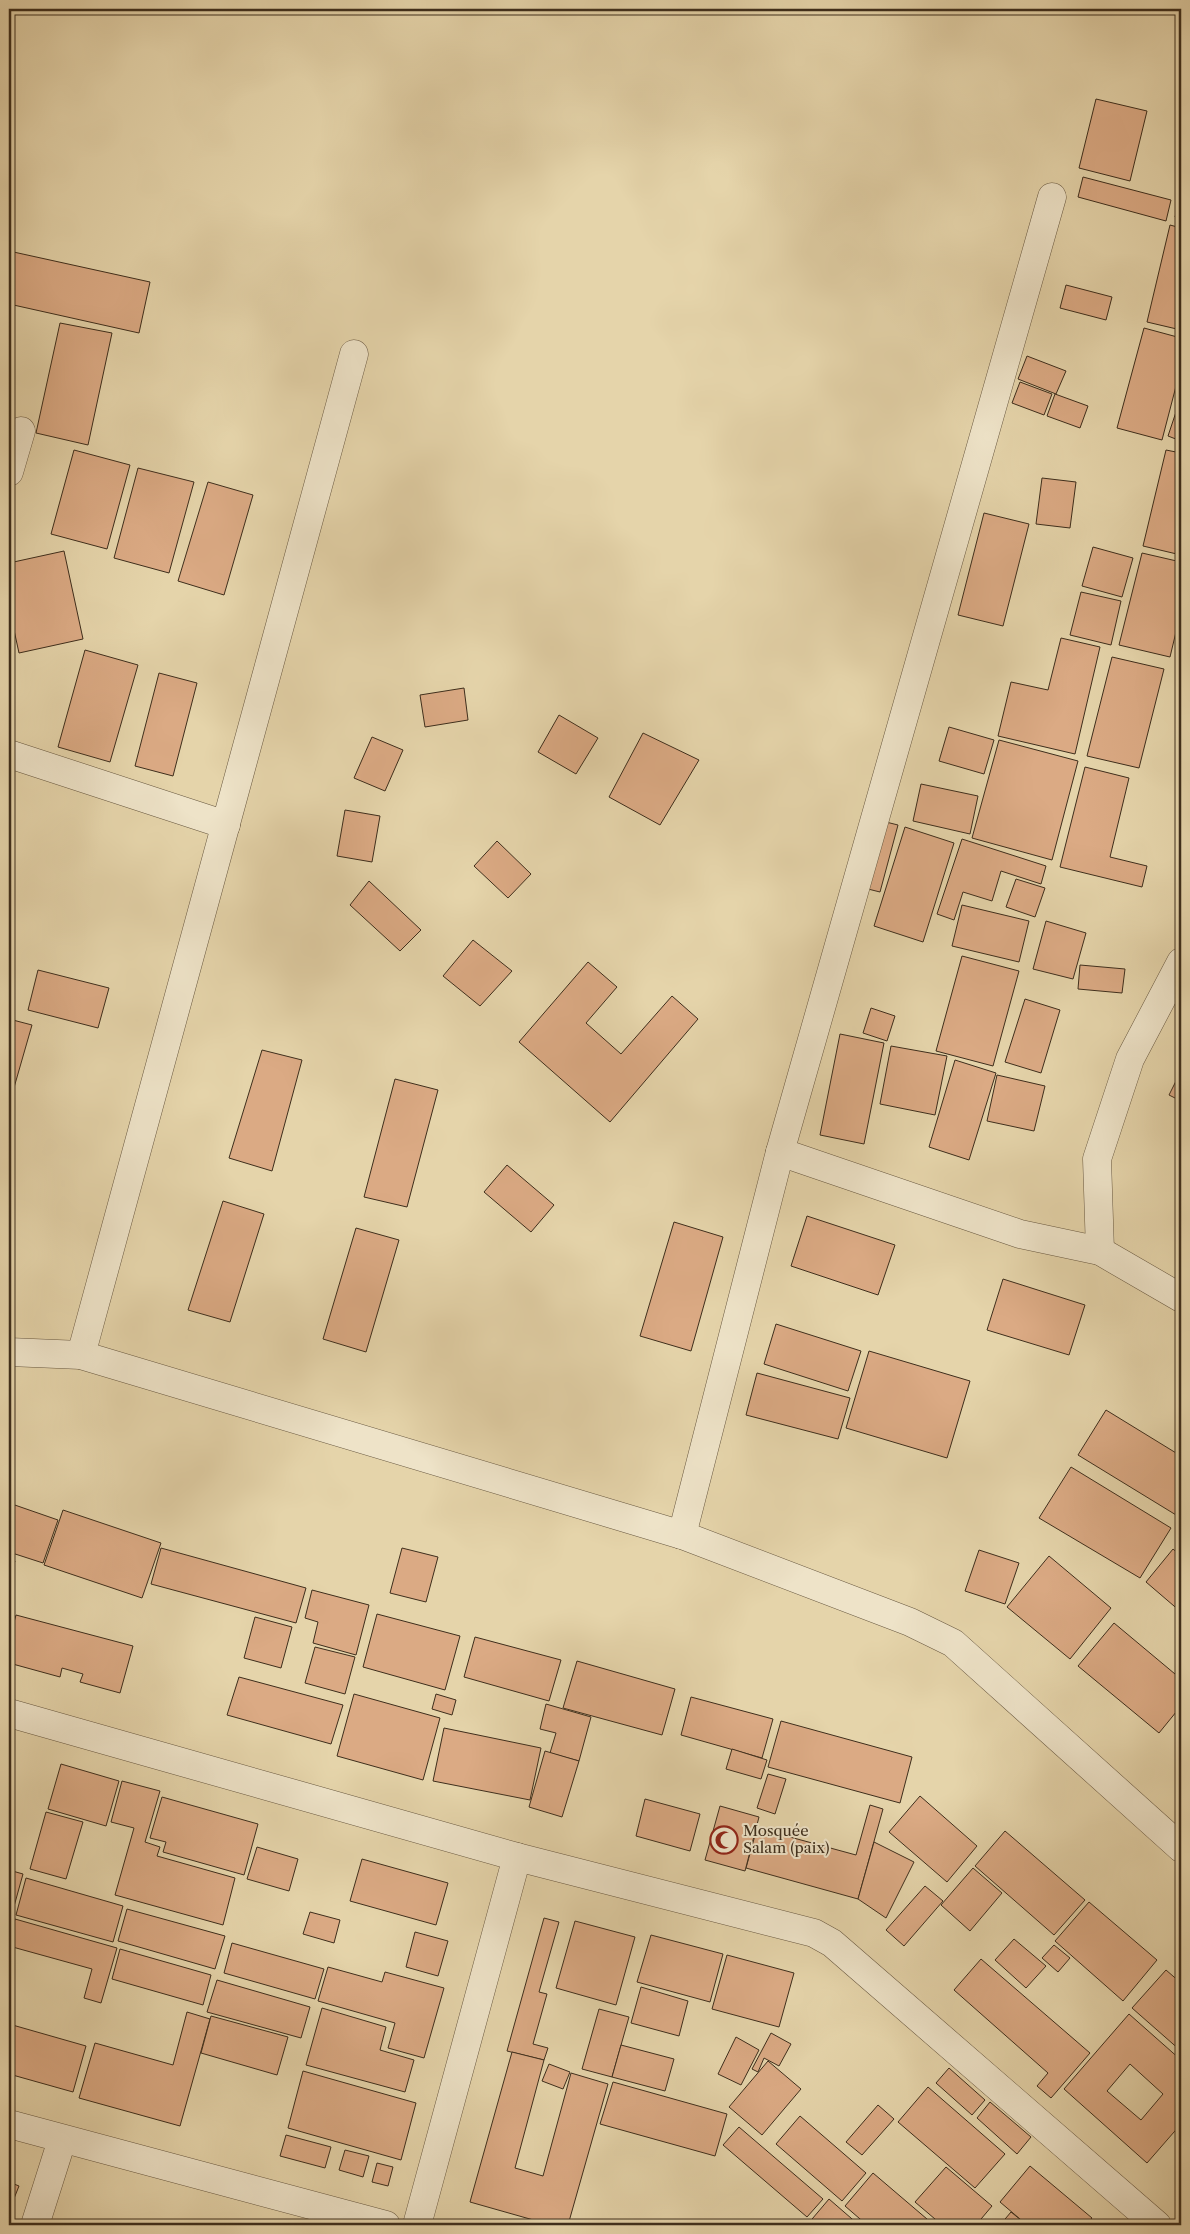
<svg xmlns="http://www.w3.org/2000/svg" width="1190" height="2234" font-family="'Libre Caslon Text',serif">
	<style>
		.building { fill: #dbaa84; stroke: #3e2e1c; fill-rule: evenodd }
		.lines { fill: none; stroke-linecap: round; stroke-linejoin: round }
		.minor-casing { stroke: #685840; stroke-width: 29 }
		.minor { stroke: #eee3c8; stroke-width: 28 }
		.labels { text-anchor: middle; stroke-width: 4; stroke-linejoin: round; paint-order: stroke }
		.poi-label { font-size: 15px; fill: #3e2e1c; stroke: #eee3c8; text-anchor: start }
	</style>
	<rect width="100%" height="100%" fill="#e5d4aa"/>
	<filter id="stains"><feTurbulence type="fractalNoise" baseFrequency=".004" numOctaves="4"/><feColorMatrix values="0 0 0 0 .2 0 0 0 0 .09 0 0 0 0 .02 0 0 0 .5 -.17"/></filter>
	<radialGradient id="worn" r=".72"><stop offset=".6" stop-color="#630" stop-opacity="0"/><stop offset="1" stop-color="#630" stop-opacity=".3"/></radialGradient>
	<g class="building">
		<polygon points="1096,99 1147,111 1130,181 1079,168"/>
		<polygon points="1083,177 1171,200 1166,221 1078,197"/>
		<polygon points="1181,195 1181,219 1175,217"/>
		<polygon points="1170,225 1181,228 1181,330 1147,322"/>
		<polygon points="9,251 150,282 139,333 9,304"/>
		<polygon points="1066,285 1112,297 1106,320 1060,308"/>
		<polygon points="60,323 112,333 88,445 36,433"/>
		<polygon points="1144,328 1181,338 1181,367 1162,440 1117,428"/>
		<polygon points="1027,356 1066,371 1056,394 1018,379"/>
		<polygon points="1020,382 1052,394 1044,415 1012,403"/>
		<polygon points="1055,394 1088,406 1080,428 1047,416"/>
		<polygon points="1181,397 1181,441 1168,436"/>
		<polygon points="74,450 130,465 107,549 51,534"/>
		<polygon points="1166,450 1181,453 1181,555 1143,546"/>
		<polygon points="138,468 194,482 169,573 114,558"/>
		<polygon points="1042,478 1076,482 1070,528 1036,524"/>
		<polygon points="208,482 253,495 224,595 178,581"/>
		<polygon points="984,513 1029,524 1003,626 958,615"/>
		<polygon points="1093,547 1133,558 1122,597 1082,586"/>
		<polygon points="64,551 83,639 19,653 9,607 9,563"/>
		<polygon points="1142,553 1181,562 1181,611 1170,657 1119,645"/>
		<polygon points="1081,592 1121,601 1111,645 1070,635"/>
		<polygon points="1061,638 1100,647 1075,754 998,736 1011,682 1048,690"/>
		<polygon points="85,650 138,665 110,762 58,747"/>
		<polygon points="1112,657 1164,669 1139,768 1087,756"/>
		<polygon points="159,673 197,683 173,776 135,766"/>
		<polygon points="464,688 468,720 425,727 420,695"/>
		<polygon points="559,715 598,738 576,774 538,752"/>
		<polygon points="949,727 994,740 984,774 939,761"/>
		<polygon points="643,733 699,760 660,825 609,797"/>
		<polygon points="372,737 403,750 385,791 354,778"/>
		<polygon points="999,740 1078,761 1052,860 972,838"/>
		<polygon points="1085,767 1129,778 1110,857 1147,866 1142,887 1060,867"/>
		<polygon points="921,784 978,796 970,834 913,821"/>
		<polygon points="345,810 380,816 372,862 337,856"/>
		<polygon points="882,821 898,825 880,892 864,888"/>
		<polygon points="905,827 954,843 923,942 874,926"/>
		<polygon points="962,839 1046,866 1041,884 1001,871 992,901 963,892 954,920 937,914"/>
		<polygon points="497,841 531,874 508,898 474,866"/>
		<polygon points="1016,879 1045,888 1035,917 1006,907"/>
		<polygon points="369,881 421,930 400,951 350,905"/>
		<polygon points="962,905 1029,921 1019,962 952,946"/>
		<polygon points="1046,921 1086,933 1073,979 1033,969"/>
		<polygon points="473,940 512,971 480,1006 443,976"/>
		<polygon points="962,956 1019,971 993,1066 936,1051"/>
		<polygon points="588,962 617,987 586,1023 621,1054 672,996 698,1019 610,1122 519,1042"/>
		<polygon points="1080,965 1125,969 1122,993 1078,989"/>
		<polygon points="38,970 109,988 98,1028 28,1010"/>
		<polygon points="1025,999 1060,1010 1041,1073 1005,1062"/>
		<polygon points="871,1008 895,1016 887,1041 863,1033"/>
		<polygon points="9,1019 32,1025 9,1105"/>
		<polygon points="840,1034 884,1043 864,1144 820,1135"/>
		<polygon points="891,1046 947,1056 935,1115 880,1104"/>
		<polygon points="262,1050 302,1060 272,1171 229,1158"/>
		<polygon points="955,1060 996,1073 969,1160 929,1147"/>
		<polygon points="1181,1071 1181,1101 1169,1095"/>
		<polygon points="997,1075 1045,1086 1034,1131 987,1121"/>
		<polygon points="395,1079 438,1090 407,1207 364,1197"/>
		<polygon points="9,1122 14,1124 9,1140"/>
		<polygon points="507,1165 554,1205 531,1232 484,1192"/>
		<polygon points="223,1201 264,1214 230,1322 188,1310"/>
		<polygon points="807,1216 895,1245 878,1295 791,1266"/>
		<polygon points="674,1222 723,1237 691,1351 640,1336"/>
		<polygon points="356,1228 399,1240 366,1352 323,1339"/>
		<polygon points="1003,1279 1085,1305 1069,1355 987,1330"/>
		<polygon points="776,1324 861,1351 848,1391 764,1364"/>
		<polygon points="869,1351 970,1381 947,1458 846,1428"/>
		<polygon points="757,1373 850,1398 838,1439 746,1415"/>
		<polygon points="1106,1410 1181,1456 1181,1518 1078,1455"/>
		<polygon points="1071,1467 1171,1528 1140,1578 1039,1518"/>
		<polygon points="9,1503 58,1520 43,1563 9,1552"/>
		<polygon points="63,1510 161,1543 142,1598 44,1565"/>
		<polygon points="161,1548 306,1588 296,1623 151,1584"/>
		<polygon points="402,1548 438,1557 426,1602 390,1593"/>
		<polygon points="1173,1549 1181,1556 1181,1612 1146,1582"/>
		<polygon points="979,1550 1019,1563 1005,1604 965,1591"/>
		<polygon points="1049,1556 1111,1608 1070,1659 1007,1607"/>
		<polygon points="9,1559 15,1561 9,1580"/>
		<polygon points="312,1590 369,1605 356,1655 313,1643 318,1622 305,1618"/>
		<polygon points="377,1614 460,1636 445,1690 363,1667"/>
		<polygon points="9,1615 14,1617 9,1633"/>
		<polygon points="16,1615 133,1646 120,1693 80,1682 83,1674 62,1668 60,1677 9,1663 9,1641"/>
		<polygon points="255,1617 292,1627 281,1668 244,1658"/>
		<polygon points="1114,1623 1181,1679 1181,1706 1159,1733 1078,1666"/>
		<polygon points="475,1637 561,1660 549,1701 464,1677"/>
		<polygon points="315,1647 355,1657 345,1694 305,1683"/>
		<polygon points="577,1661 675,1689 662,1735 563,1708"/>
		<polygon points="239,1677 343,1705 331,1744 227,1715"/>
		<polygon points="354,1694 440,1718 423,1780 337,1756"/>
		<polygon points="436,1694 456,1700 452,1715 432,1709"/>
		<polygon points="691,1697 773,1719 762,1758 681,1735"/>
		<polygon points="546,1704 591,1717 579,1761 550,1753 556,1733 540,1729"/>
		<polygon points="781,1721 912,1757 900,1803 768,1767"/>
		<polygon points="444,1728 541,1748 530,1800 433,1781"/>
		<polygon points="732,1749 767,1760 761,1779 726,1769"/>
		<polygon points="545,1751 579,1761 562,1817 529,1807"/>
		<polygon points="61,1764 119,1781 106,1826 48,1809"/>
		<polygon points="768,1774 786,1779 775,1814 757,1808"/>
		<polygon points="122,1781 160,1791 145,1842 160,1847 157,1856 235,1878 223,1925 115,1895 134,1828 111,1822"/>
		<polygon points="920,1796 977,1846 947,1882 889,1832"/>
		<polygon points="162,1797 258,1824 244,1875 163,1852 166,1842 150,1838"/>
		<polygon points="645,1799 700,1814 690,1851 636,1836"/>
		<polygon points="870,1805 883,1809 858,1899 746,1868 757,1828 856,1855"/>
		<polygon points="720,1806 759,1817 745,1871 705,1860"/>
		<polygon points="46,1812 83,1822 66,1879 30,1869"/>
		<polygon points="1005,1831 1085,1900 1054,1935 975,1866"/>
		<polygon points="874,1842 914,1862 886,1918 858,1899"/>
		<polygon points="257,1847 298,1859 289,1891 247,1879"/>
		<polygon points="362,1859 448,1883 436,1925 350,1901"/>
		<polygon points="973,1868 1002,1893 970,1931 941,1905"/>
		<polygon points="9,1870 23,1874 13,1910 9,1909"/>
		<polygon points="26,1878 123,1906 113,1942 16,1915"/>
		<polygon points="925,1886 943,1901 904,1946 886,1930"/>
		<polygon points="1089,1902 1157,1960 1123,2001 1055,1941"/>
		<polygon points="127,1909 225,1936 215,1969 118,1941"/>
		<polygon points="310,1912 340,1920 334,1943 303,1934"/>
		<polygon points="544,1918 559,1922 539,1992 547,1994 533,2044 548,2048 544,2060 507,2051"/>
		<polygon points="15,1919 117,1948 101,2003 84,1998 92,1969 9,1946"/>
		<polygon points="575,1921 635,1937 616,2005 556,1988"/>
		<polygon points="415,1932 448,1941 438,1976 406,1967"/>
		<polygon points="651,1935 723,1954 710,2002 637,1982"/>
		<polygon points="1014,1939 1046,1966 1026,1988 995,1960"/>
		<polygon points="232,1943 324,1969 315,1999 224,1973"/>
		<polygon points="1054,1945 1070,1958 1058,1972 1042,1958"/>
		<polygon points="120,1949 211,1975 203,2005 112,1979"/>
		<polygon points="727,1955 794,1973 779,2027 712,2009"/>
		<polygon points="981,1959 1090,2053 1051,2098 1037,2086 1048,2073 954,1990"/>
		<polygon points="328,1967 382,1982 385,1972 444,1988 424,2058 388,2048 395,2023 318,2001"/>
		<polygon points="1166,1970 1181,1983 1181,2051 1132,2008"/>
		<polygon points="217,1980 310,2007 301,2038 207,2012"/>
		<polygon points="641,1987 688,2001 679,2036 631,2023"/>
		<polygon points="322,2008 386,2027 380,2050 414,2060 405,2092 306,2065"/>
		<polygon points="599,2009 629,2017 612,2077 582,2069"/>
		<polygon points="187,2012 210,2019 180,2126 79,2098 95,2043 173,2065"/>
		<path d="M1129,2014L1181,2060V2124L1147,2163L1064,2089ZM1130,2064L1163,2094L1141,2120L1107,2091Z"/>
		<polygon points="211,2016 288,2037 277,2075 201,2053"/>
		<polygon points="9,2024 86,2046 73,2092 9,2074"/>
		<polygon points="771,2033 791,2044 779,2066 764,2058 758,2072 752,2069"/>
		<polygon points="736,2037 759,2050 741,2085 718,2074"/>
		<polygon points="621,2045 674,2059 665,2091 612,2077"/>
		<polygon points="512,2052 544,2060 515,2168 543,2176 571,2073 608,2084 568,2225 551,2225 470,2202"/>
		<polygon points="768,2061 801,2089 762,2135 729,2107"/>
		<polygon points="549,2064 570,2072 563,2089 542,2081"/>
		<polygon points="949,2068 985,2100 972,2115 936,2083"/>
		<polygon points="303,2071 416,2103 401,2160 288,2128"/>
		<polygon points="613,2082 727,2114 715,2156 600,2124"/>
		<polygon points="928,2087 1005,2154 975,2188 898,2122"/>
		<polygon points="990,2102 1031,2137 1017,2154 977,2118"/>
		<polygon points="878,2105 894,2119 862,2155 846,2142"/>
		<polygon points="800,2116 866,2173 842,2201 776,2144"/>
		<polygon points="739,2127 823,2199 807,2217 723,2145"/>
		<polygon points="286,2135 331,2147 325,2168 280,2156"/>
		<polygon points="345,2150 369,2156 363,2177 339,2170"/>
		<polygon points="377,2163 393,2167 388,2186 372,2182"/>
		<polygon points="1030,2166 1092,2218 1086,2225 1027,2225 1000,2202"/>
		<polygon points="946,2167 992,2206 976,2225 942,2225 915,2202"/>
		<polygon points="873,2173 934,2225 867,2225 845,2206"/>
		<polygon points="9,2182 19,2186 9,2211"/>
		<polygon points="829,2199 859,2225 807,2225"/>
		<polygon points="1011,2212 1027,2225 1000,2225"/>
	</g>
	<g class="lines">
		<g class="minor-casing">
			<g id="minor">
				<polyline points="9,472 21,431"/>
				<polyline points="9,754 226,825"/>
				<polyline points="780,1152 1020,1234 1100,1251 1181,1298"/>
				<polyline points="1100,1251 1097,1159 1130,1059 1181,962"/>
				<polyline points="9,1352 81,1355 682,1535 910,1622 953,1643 1181,1848"/>
				<polyline points="81,1355 354,354"/>
				<polyline points="682,1535 780,1152 1052,197"/>
				<polyline points="9,1713 517,1857 814,1933 832,1943 1157,2225"/>
				<polyline points="9,2124 386,2225"/>
				<polyline points="35,2225 62,2140"/>
				<polyline points="417,2225 517,1857"/>
			</g>
		</g>
		<use href="#minor" class="minor"/>
	</g>
	<defs>
		<g id="mosque-ring" transform="scale(1.4375)"><circle r="9.5" fill="#eee3c8" stroke="#8f2418" stroke-width="1.5"/><path d="M3.5-4.9A6 6 0 1 0 3.5 4.9A5 5 0 1 1 3.5-4.9Z" fill="#8f2418"/></g>
	</defs>
	<g fill-rule="evenodd">
		<use href="#mosque-ring" x="724" y="1840"/>
	</g>
	<g class="labels">
		<g class="poi-label">
			<text x="743" y="1836">Mosquée<tspan x="743" dy="17">Salam (paix)</tspan></text>
		</g>
	</g>
	<rect width="1190" height="2234" fill="none" stroke="#e5d4aa" stroke-width="30"/>
	<rect x="10" y="10" width="1170" height="2214" fill="none" stroke="#3e2e1c" stroke-width="2.5"/>
	<rect x="15" y="15" width="1160" height="2204" fill="none" stroke="#3e2e1c"/>
	<rect width="100%" height="100%" filter="url(#stains)"/>
	<rect width="100%" height="100%" fill="url(#worn)"/>
</svg>
